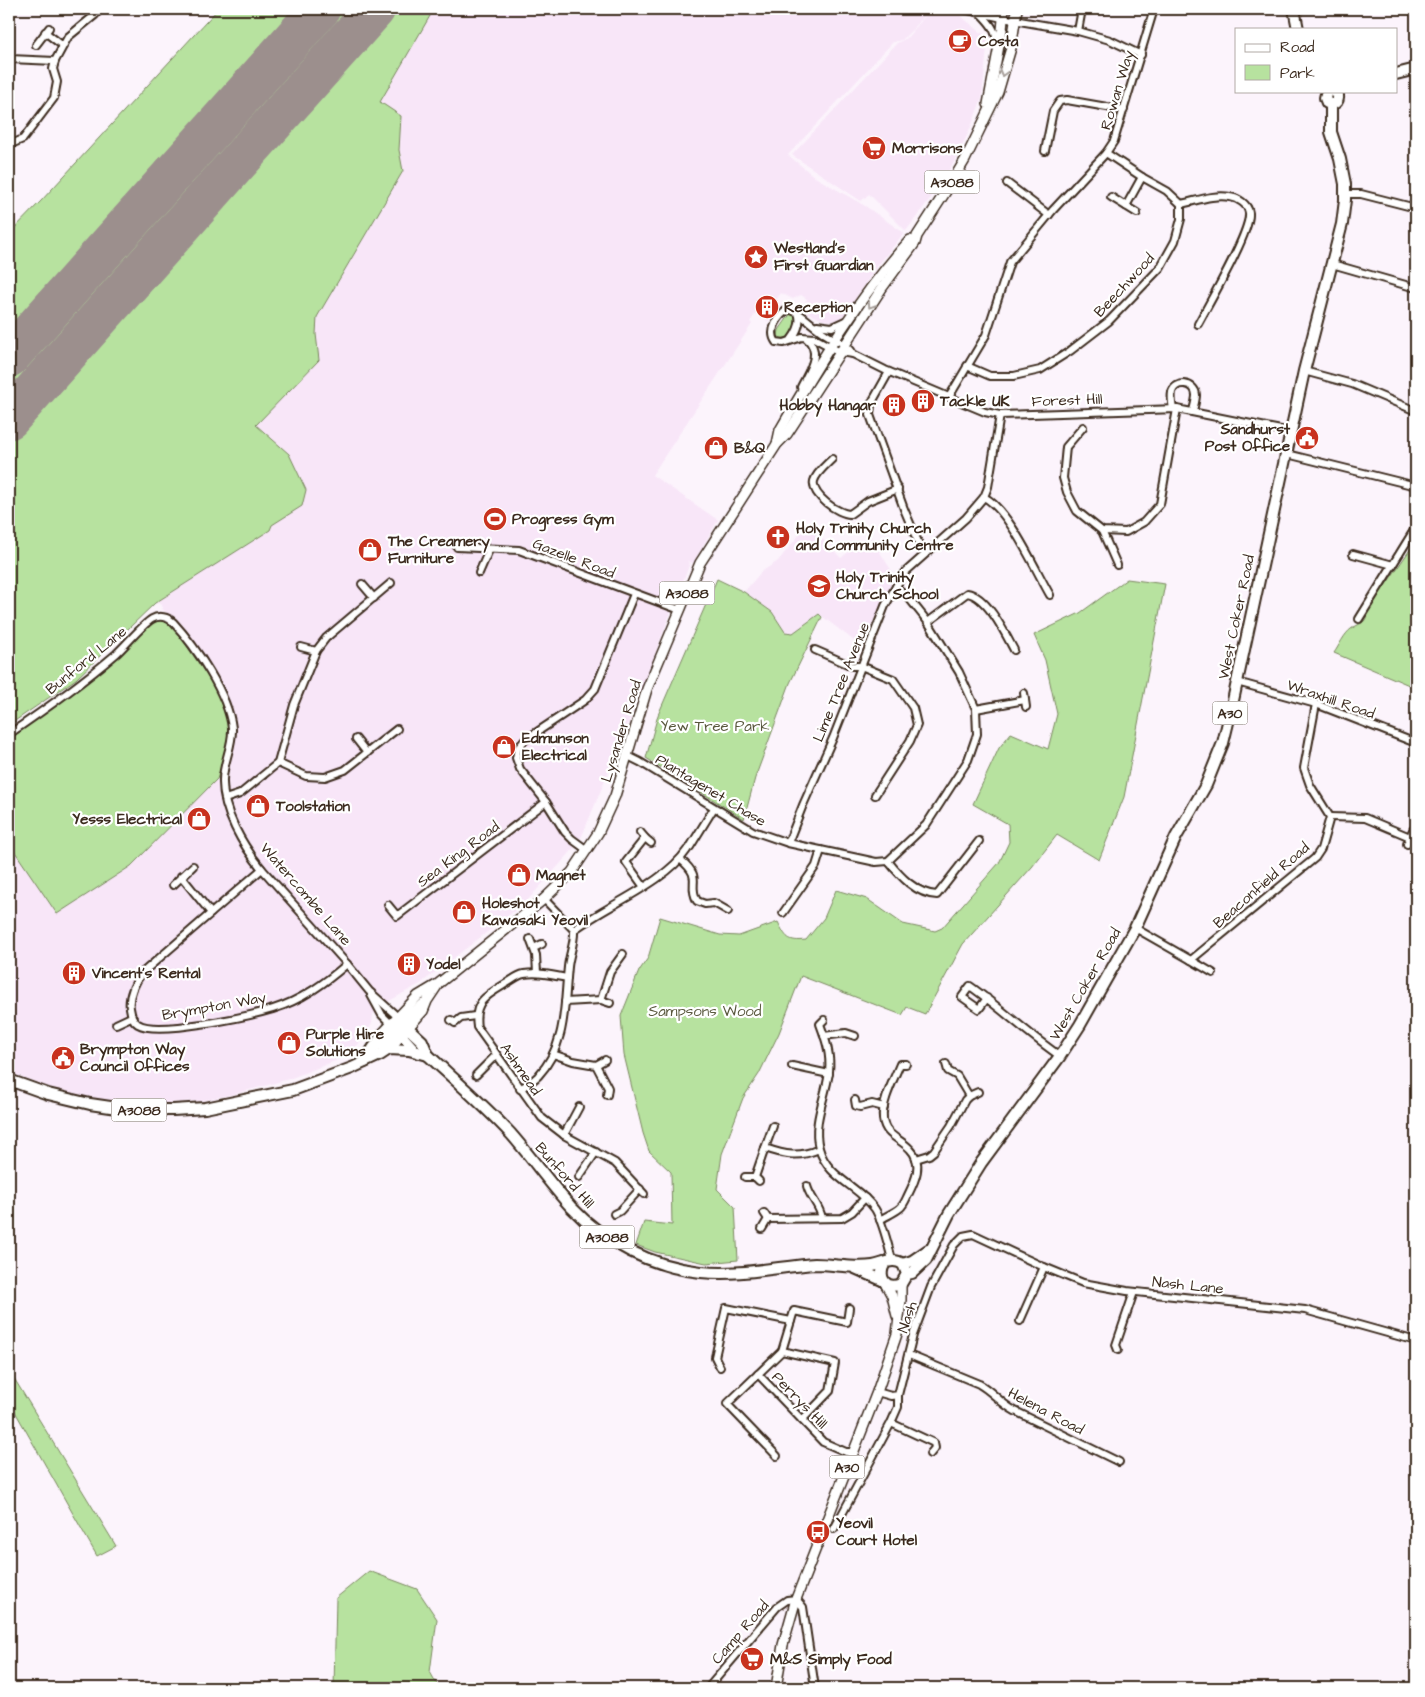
<svg xmlns="http://www.w3.org/2000/svg" width="1425" height="1697" font-family="'Architects Daughter',sans-serif">
	<style>
		.built { fill: #f8e6f8 }
		.green { fill: #b7e29f; stroke: #79865e }
		.lines { fill: none; stroke-linecap: round; stroke-linejoin: round }
		.runway { stroke: #9c8f8d; stroke-width: 41 }
		.minor-casing { stroke: #3b2a1e; stroke-width: 10 }
		.major-casing { stroke: #3b2a1e; stroke-width: 12 }
		.highway-casing { stroke: #3b2a1e; stroke-width: 14 }
		.minor { stroke: #fff; stroke-width: 6 }
		.major { stroke: #fff; stroke-width: 9 }
		.highway { stroke: #fff; stroke-width: 10 }
		.oneway { stroke: #a79f9a }
		.labels { text-anchor: middle; stroke-width: 4.5; stroke-linejoin: round; paint-order: stroke }
		.shield { fill: #fff; stroke: #766a62; stroke-width: 1 }
		.shield-label { font-size: 14px; font-weight: bold; fill: #3b2a1e }
		.poi-label { font-size: 15px; font-weight: bold; fill: #3b2a1e; stroke: #fff; text-anchor: start }
		.street-label { font-size: 15px; fill: #3b2a1e; stroke: #fff }
		.park-label { font-size: 15px; fill: #5a583e; stroke: #fff }
	</style>
	<rect width="100%" height="100%" fill="#fcf4fc"/>
	<filter id="ink" filterUnits="userSpaceOnUse"><feTurbulence type="fractalNoise" baseFrequency=".02" numOctaves="2"/><feDisplacementMap in="SourceGraphic" scale="10" xChannelSelector="R" yChannelSelector="G"/><feConvolveMatrix kernelMatrix="1 2 1 2 8 2 1 2 1" color-interpolation-filters="sRGB"/></filter>
	<g filter="url(#ink)">
		<g class="built">
			<polygon points="220,9 930,9 914,28 902,40 893,42 788,155 815,177 865,206 904,233 875,269 846,313 840,318 833,321 823,320 806,312 805,303 807,299 801,295 793,299 781,293 776,300 778,302 776,310 768,321 756,313 750,322 752,324 652,475 718,520 693,563 687,561 690,563 620,744 582,836 570,853 526,902 420,984 389,1001 373,1014 372,1023 368,1032 351,1053 335,1061 289,1079 235,1094 201,1101 165,1103 126,1102 93,1098 51,1088 9,1072 9,737 176,630 185,642 191,638 179,622 163,610 161,604 155,603 76,679 9,725 9,234 41,201 170,60"/>
			<polygon points="931,9 964,9 962,17 988,38 982,98 971,127 956,159 938,188 906,231 869,194 861,201 792,155 897,43 907,38"/>
			<polygon points="808,524 841,558 869,535 895,576 861,646 819,614 793,633 785,632 772,612 744,592 761,572 778,561"/>
		</g>
		<g class="green">
			<polygon points="218,9 434,9 380,102 401,116 399,150 403,171 317,317 316,334 319,360 256,425 289,454 306,490 302,506 272,525 270,530 155,603 76,679 9,725 9,234 41,201"/>
			<path d="M791,313L796,314L797,324L791,335C787,338 782,340 778,336L779,330Z"/>
			<path d="M1416,541V688L1334,653C1339,646 1344,634 1351,629C1359,623 1367,624 1367,612Z"/>
			<polygon points="717,579 744,592 772,612 785,632 793,633 819,614 822,617 790,683 755,778 744,819 646,758 658,715"/>
			<path d="M1127,579L1165,584L1124,797L1099,860L1057,835L1032,867L963,944L925,1014L907,1007L902,1015L801,976L779,1033L759,1074L743,1098L722,1154L717,1189L735,1207L738,1260L706,1263L655,1252L636,1245L644,1222L672,1225L671,1172L649,1151L643,1133L624,1055L621,1016L639,971L648,958L660,917L720,935L739,936L778,922C786,938 788,942 806,940L824,918L836,890L867,899L903,924L935,931L942,928L999,863L1009,842L1008,824L973,804L999,748L1011,733L1048,749L1057,714L1045,660L1034,635L1080,613Z"/>
			<polygon points="159,620 165,621 174,627 210,680 221,700 227,719 229,745 217,779 131,866 57,914 9,843 9,737 61,701 148,625 153,621"/>
			<polygon points="9,1370 116,1546 97,1556 9,1401"/>
			<polygon points="369,1571 417,1589 437,1619 430,1672 439,1688 334,1688 336,1598"/>
		</g>
		<g class="lines">
			<g class="runway">
				<polyline points="9,357 320,9"/>
				<polyline points="9,419 375,9"/>
			</g>
			<g class="minor-casing">
				<g id="minor">
					<polyline points="963,9 1002,18 1078,31 1110,40 1141,55"/>
					<path d="M981,14C990,23 996,30 997,43"/>
					<polyline points="1078,31 1082,9"/>
					<polyline points="45,32 63,46"/>
					<polyline points="36,45 49,28"/>
					<polyline points="10,59 55,61"/>
					<polyline points="9,145 23,139 54,98 57,82 53,69 55,61 68,37 95,15 100,9"/>
					<polyline points="1045,151 1053,111 1060,101 1067,100 1124,110"/>
					<polyline points="1007,183 1049,215"/>
					<polyline points="1345,194 1361,194 1416,208"/>
					<polyline points="1111,197 1137,213"/>
					<path d="M1181,204C1196,201 1214,194 1230,197C1238,198 1248,204 1249,213C1251,232 1209,303 1198,324"/>
					<polyline points="1126,206 1142,177"/>
					<polyline points="1332,264 1416,288"/>
					<path d="M798,313C808,320 817,329 827,335C836,341 849,344 853,354"/>
					<polyline points="817,325 832,327 845,321"/>
					<path d="M791,340C797,332 802,322 798,313L789,309C778,315 768,331 776,342L784,343L802,337L814,338L840,352L853,354L885,370L949,397L985,412L1000,415L1177,409L1291,432"/>
					<polyline points="967,366 990,376 1014,376 1040,370 1070,351 1109,321 1160,268 1175,241 1181,219 1181,204 1167,191 1142,177 1106,153"/>
					<polyline points="1304,371 1352,384 1416,411"/>
					<polyline points="889,372 871,404 870,415 904,509 918,542 925,554"/>
					<path d="M801,387C809,371 823,352 806,338"/>
					<polyline points="949,397 986,335 1010,262 1053,210 1106,153 1114,141 1154,9"/>
					<path d="M1173,409C1172,404 1171,397 1172,392C1176,380 1195,382 1196,395C1196,400 1194,406 1193,411"/>
					<polyline points="1083,427 1066,447 1063,478 1067,492 1077,511 1102,531 1126,532 1144,522 1160,504 1177,409"/>
					<polyline points="1287,454 1416,486"/>
					<path d="M832,459C826,465 816,473 814,481C811,495 838,514 850,514L868,501L898,489"/>
					<path d="M984,497C1009,510 1035,569 1050,595"/>
					<polyline points="1102,531 1117,565"/>
					<polyline points="457,547 519,550 680,610"/>
					<polyline points="1353,554 1393,565"/>
					<polyline points="479,573 489,550"/>
					<polyline points="362,584 374,598"/>
					<polyline points="1359,619 1416,527"/>
					<path d="M928,622L967,593C987,596 1005,633 1014,650"/>
					<polyline points="301,647 316,651"/>
					<polyline points="815,650 852,666 861,666 893,679 913,708 917,725 910,741 875,795"/>
					<polyline points="1237,682 1316,704 1416,743"/>
					<polyline points="1024,693 1026,707"/>
					<polyline points="976,709 1025,700"/>
					<path d="M9,734C46,709 82,683 116,654C126,645 142,625 152,619C159,615 168,617 173,622C196,647 228,694 232,728C233,746 223,762 223,780C222,811 243,846 262,869L347,964L369,991L400,1019"/>
					<polyline points="356,739 367,753"/>
					<polyline points="628,756 640,762 753,831 788,843 876,862 888,861 926,825 968,760 977,734 976,709 959,672 928,622 908,597 896,587"/>
					<polyline points="278,763 306,776 325,777 345,770 397,729"/>
					<polyline points="225,799 240,794 278,763 294,705 316,651 326,638 391,583"/>
					<polyline points="1330,817 1365,818 1410,837"/>
					<polyline points="640,832 645,838 626,862 644,887"/>
					<polyline points="645,838 651,843"/>
					<polyline points="788,843 803,805 833,738 885,606 903,574 966,518 984,497 988,487 1000,415"/>
					<polyline points="1407,844 1413,830"/>
					<polyline points="690,847 714,808"/>
					<polyline points="587,850 572,839 565,832 546,802 520,769 516,758 518,748 525,740 585,700 595,689 634,594"/>
					<path d="M681,860C704,879 687,883 697,901L705,904L714,903L728,911"/>
					<path d="M888,861C900,876 916,894 937,895L979,841"/>
					<path d="M262,869L142,973C135,982 128,996 130,1008C131,1014 132,1020 138,1024C157,1036 250,1016 273,1009C302,1000 325,983 347,964"/>
					<polyline points="181,876 211,913"/>
					<polyline points="173,885 193,866"/>
					<polyline points="544,899 574,930"/>
					<polyline points="388,905 397,916 546,802"/>
					<polyline points="783,913 816,866 821,850"/>
					<polyline points="1135,928 1191,960 1315,858 1321,849 1330,817 1310,785 1304,768 1316,704"/>
					<polyline points="530,939 536,955 537,973"/>
					<polyline points="534,948 542,944"/>
					<polyline points="1191,960 1213,973"/>
					<path d="M567,978C552,975 539,972 524,974C518,975 512,980 507,983C487,995 473,1001 477,1027L542,1118L564,1135L615,1163L644,1194"/>
					<polyline points="371,995 382,1015 391,1024"/>
					<path d="M987,998L979,1009L962,997L970,986C1001,1008 1028,1034 1060,1056"/>
					<polyline points="601,1000 610,1003"/>
					<polyline points="565,1002 601,1000 610,972 623,954"/>
					<polyline points="451,1020 455,1023 461,1018 475,1016"/>
					<path d="M824,1020L820,1024C826,1040 831,1055 829,1072C826,1097 812,1122 819,1148C827,1178 859,1186 875,1209C883,1222 888,1245 892,1260"/>
					<polyline points="116,1024 131,1017"/>
					<polyline points="824,1036 846,1033 855,1036"/>
					<polyline points="553,1054 573,1061 596,1065 608,1088 607,1095"/>
					<polyline points="946,1064 948,1071 957,1076 969,1096"/>
					<polyline points="596,1065 605,1060"/>
					<polyline points="792,1066 829,1074"/>
					<polyline points="476,1075 496,1055"/>
					<path d="M520,1089C526,1085 533,1081 538,1076C567,1045 564,1005 568,967C569,955 575,942 574,930C607,905 665,883 687,850"/>
					<polyline points="855,1100 856,1106 860,1107 872,1104 884,1107"/>
					<polyline points="564,1135 579,1107"/>
					<polyline points="765,1148 773,1126"/>
					<polyline points="916,1159 929,1155 934,1151 951,1126 965,1100 969,1096 978,1092"/>
					<polyline points="579,1177 596,1152"/>
					<polyline points="745,1177 755,1177"/>
					<path d="M759,1181L755,1177L765,1148C785,1155 799,1158 819,1149"/>
					<path d="M807,1186C810,1198 819,1204 822,1218"/>
					<polyline points="764,1213 768,1219"/>
					<polyline points="614,1214 620,1211 640,1189"/>
					<path d="M880,1220C886,1216 894,1213 900,1208C904,1205 906,1199 908,1195C915,1181 924,1163 910,1149C900,1138 885,1136 883,1119C881,1103 894,1079 900,1064H906"/>
					<polyline points="762,1229 768,1219 842,1218 852,1212 865,1198"/>
					<polyline points="1020,1321 1044,1267"/>
					<polyline points="1118,1350 1116,1345 1134,1292"/>
					<polyline points="782,1351 835,1363 830,1391 802,1420"/>
					<path d="M909,1355L979,1384C992,1391 1001,1404 1015,1411L1119,1462"/>
					<polyline points="720,1367 715,1357 726,1308 791,1321"/>
					<polyline points="758,1374 823,1442 846,1452 853,1452"/>
					<polyline points="877,1392 891,1396 898,1395 913,1335 931,1287 954,1245 963,1236 973,1234 1044,1267 1083,1283 1127,1291 1305,1310 1416,1341"/>
					<polyline points="891,1423 934,1443 935,1448 930,1454"/>
					<polyline points="777,1456 727,1404 782,1351 794,1311 847,1322 849,1308"/>
					<polyline points="834,1529 891,1423 898,1407 898,1395"/>
					<polyline points="708,1688 777,1607 787,1600 796,1599 803,1607 815,1688"/>
				</g>
			</g>
			<g class="major-casing">
				<g id="major">
					<polyline points="988,104 1002,30 1004,9"/>
					<path d="M777,444L780,430C817,366 860,295 910,240"/>
					<polyline points="391,1024 399,1024 403,1022 423,1004"/>
					<polyline points="398,1031 418,1053"/>
					<polyline points="374,1047 382,1034 418,996 438,984 544,899 572,872 598,833 615,796 647,689 700,563 777,444 787,434 882,288 915,243 917,236 950,185 965,160 998,92 1011,48 1017,9"/>
					<polyline points="389,1049 423,1011 427,1001 437,986"/>
					<polyline points="886,1285 892,1296 897,1316"/>
					<polyline points="776,1688 783,1645 796,1599 877,1392 897,1334 901,1300 901,1284"/>
				</g>
			</g>
			<g class="highway-casing">
				<g id="highway">
					<polyline points="1294,9 1298,29"/>
					<polyline points="1396,74 1416,69"/>
					<path d="M1329,91L1326,94L1325,98L1327,103C1334,106 1339,102 1338,95L1334,91"/>
					<path d="M364,1062L374,1047L386,1041L397,1029L408,1028L422,1041L428,1055C456,1081 485,1106 511,1134C532,1158 550,1184 571,1207C605,1243 652,1267 701,1272C739,1276 777,1267 815,1264C834,1264 854,1269 873,1266C885,1264 892,1257 903,1264L907,1274L901,1284C885,1291 877,1276 885,1263"/>
					<polyline points="9,1080 48,1094 90,1104 131,1110 173,1110 205,1108 293,1090 352,1068 380,1055 389,1049 409,1050 428,1055"/>
					<polyline points="903,1264 912,1261 928,1250"/>
					<polyline points="855,1268 882,1280"/>
					<polyline points="907,1274 912,1273 926,1260 949,1214 981,1163 1060,1056 1080,1025 1135,928 1176,837 1206,785 1223,743 1231,710 1304,371 1342,224 1345,200 1345,184 1340,159 1331,132 1331,104"/>
				</g>
			</g>
			<use href="#minor" class="minor"/>
			<use href="#major" class="major"/>
			<use href="#highway" class="highway"/>
		</g>
		<defs><path id="oneway-chevron" d="M-2-3.5L2.5 0L-2 3.5" fill="none" stroke-width="1.6" stroke-linecap="round" stroke-linejoin="round" transform="scale(1.25)"/></defs>
		<g class="oneway">
			<use href="#oneway-chevron" transform="translate(1003 73) rotate(106)"/>
			<use href="#oneway-chevron" transform="translate(871 305) rotate(123)"/>
		</g>
	</g>
	<defs>
		<g id="cafe-disc" transform="scale(1.25)"><circle r="9.5" fill="#c8321e" stroke="#fff"/><path d="M-5.5-4.5H6V0H3Q3 3.5 0 3.5H-2.5Q-5.5 3.5-5.5 0ZM3-3.2v2h1.7v-2ZM-6 4.5H4V6H-6Z" fill="#fff"/></g>
		<g id="supermarket-disc" transform="scale(1.25)"><circle r="9.5" fill="#c8321e" stroke="#fff"/><path d="M-6-5.5h2.5l.6 2H6L4.5 2H-2.5L-4.4-4H-6ZM-1.5 3.2a1.3 1.3 0 1 0 .1 0ZM3 3.2a1.3 1.3 0 1 0 .1 0Z" fill="#fff"/></g>
		<g id="sight-disc" transform="scale(1.25)"><circle r="9.5" fill="#c8321e" stroke="#fff"/><path d="M0-6L1.8-2.2L6-1.7L2.9 1.2L3.7 5.4L0 3.3L-3.7 5.4L-2.9 1.2L-6-1.7L-1.8-2.2Z" fill="#fff"/></g>
		<g id="building-disc" transform="scale(1.25)"><circle r="9.5" fill="#c8321e" stroke="#fff"/><path d="M-4-6H4V6H1V3H-1V6H-4ZM-2.5-4.3h1.7v1.8h-1.7ZM.8-4.3h1.7v1.8H.8ZM-2.5-1h1.7V.8h-1.7ZM.8-1h1.7V.8H.8Z" fill="#fff"/></g>
		<g id="civic-disc" transform="scale(1.25)"><circle r="9.5" fill="#c8321e" stroke="#fff"/><path d="M-.6-6.5H3V-4.5H.6V-3L4-1V1h2V6H-6V1h2V-1L-.6-3ZM-1.2 2.5V6h2.4V2.5Z" fill="#fff"/></g>
		<g id="shop-disc" transform="scale(1.25)"><circle r="9.5" fill="#c8321e" stroke="#fff"/><path d="M-5-2.5h2.3a2.7 3.5 0 0 1 5.4 0H5L5.5 6h-11ZM-1.5-2.5h3a1.5 2.3 0 0 0-3 0Z" fill="#fff"/></g>
		<g id="stadium-disc" transform="scale(1.25)"><circle r="9.5" fill="#c8321e" stroke="#fff"/><path d="M0-5a6.5 5 0 1 0 0 10a6.5 5 0 1 0 0-10ZM-3.5-1.8h7v3.6h-7Z" fill="#fff"/></g>
		<g id="church-disc" transform="scale(1.25)"><circle r="9.5" fill="#c8321e" stroke="#fff"/><path d="M-1.2-6h2.4v3.5h3.3v2.4h-3.3V6h-2.4V-.1h-3.3v-2.4h3.3Z" fill="#fff"/></g>
		<g id="school-disc" transform="scale(1.25)"><circle r="9.5" fill="#c8321e" stroke="#fff"/><path d="M0-5L7-2L0 1L-7-2ZM-4 1L0 2.5L4 1V4Q0 6-4 4Z" fill="#fff"/></g>
		<g id="bus-disc" transform="scale(1.25)"><circle r="9.5" fill="#c8321e" stroke="#fff"/><path d="M-5-6H5V4H4V6H2V4H-2V6H-4V4H-5ZM-3.5-4V0h7V-4ZM-3.5 1.2v1.5H-2V1.2ZM2 1.2v1.5H3.5V1.2Z" fill="#fff"/></g>
	</defs>
	<g fill-rule="evenodd">
		<use href="#cafe-disc" x="960" y="41"/>
		<use href="#supermarket-disc" x="874" y="148"/>
		<use href="#sight-disc" x="756" y="257"/>
		<use href="#building-disc" x="767" y="307"/>
		<use href="#building-disc" x="923" y="401"/>
		<use href="#building-disc" x="894" y="405"/>
		<use href="#civic-disc" x="1307" y="438"/>
		<use href="#shop-disc" x="716" y="448"/>
		<use href="#stadium-disc" x="495" y="519"/>
		<use href="#church-disc" x="778" y="537"/>
		<use href="#shop-disc" x="370" y="550"/>
		<use href="#school-disc" x="819" y="586"/>
		<use href="#shop-disc" x="504" y="747"/>
		<use href="#shop-disc" x="258" y="806"/>
		<use href="#shop-disc" x="199" y="819"/>
		<use href="#shop-disc" x="519" y="875"/>
		<use href="#shop-disc" x="464" y="912"/>
		<use href="#building-disc" x="409" y="964"/>
		<use href="#building-disc" x="74" y="973"/>
		<use href="#shop-disc" x="289" y="1043"/>
		<use href="#civic-disc" x="63" y="1058"/>
		<use href="#bus-disc" x="818" y="1532"/>
		<use href="#supermarket-disc" x="752" y="1659"/>
	</g>
	<g class="labels">
		<g class="shield">
			<rect x="924.5" y="170.5" width="55" height="23" rx="4"/>
			<rect x="659.5" y="581.5" width="55" height="23" rx="4"/>
			<rect x="1212.5" y="701.5" width="35" height="23" rx="4"/>
			<rect x="111.5" y="1098.5" width="55" height="23" rx="4"/>
			<rect x="579.5" y="1225.5" width="55" height="23" rx="4"/>
			<rect x="829.5" y="1455.5" width="35" height="23" rx="4"/>
		</g>
		<g class="shield-label">
			<text x="952" y="187">A3088</text>
			<text x="687" y="598">A3088</text>
			<text x="1230" y="718">A30</text>
			<text x="139" y="1115">A3088</text>
			<text x="607" y="1242">A3088</text>
			<text x="847" y="1472">A30</text>
		</g>
		<g class="poi-label">
			<text x="978" y="46">Costa</text>
			<text x="892" y="153">Morrisons</text>
			<text x="774" y="253">Westland's<tspan x="774" dy="17">First Guardian</tspan></text>
			<text x="784" y="312">Reception</text>
			<text x="940" y="406">Tackle UK</text>
			<text x="876" y="410" text-anchor="end">Hobby Hangar</text>
			<text x="1290" y="434" text-anchor="end">Sandhurst<tspan x="1290" dy="17">Post Office</tspan></text>
			<text x="734" y="453">B&amp;Q</text>
			<text x="512" y="524">Progress Gym</text>
			<text x="796" y="533">Holy Trinity Church<tspan x="796" dy="17">and Community Centre</tspan></text>
			<text x="388" y="546">The Creamery<tspan x="388" dy="17">Furniture</tspan></text>
			<text x="836" y="582">Holy Trinity<tspan x="836" dy="17">Church School</tspan></text>
			<text x="522" y="743">Edmunson<tspan x="522" dy="17">Electrical</tspan></text>
			<text x="276" y="811">Toolstation</text>
			<text x="182" y="824" text-anchor="end">Yesss Electrical</text>
			<text x="536" y="880">Magnet</text>
			<text x="482" y="908">Holeshot<tspan x="482" dy="17">Kawasaki Yeovil</tspan></text>
			<text x="426" y="969">Yodel</text>
			<text x="92" y="978">Vincent's Rental</text>
			<text x="306" y="1039">Purple Hire<tspan x="306" dy="17">Solutions</tspan></text>
			<text x="80" y="1054">Brympton Way<tspan x="80" dy="17">Council Offices</tspan></text>
			<text x="836" y="1528">Yeovil<tspan x="836" dy="17">Court Hotel</tspan></text>
			<text x="770" y="1664">M&amp;S Simply Food</text>
		</g>
		<g class="street-label">
			<text transform="translate(1117 90) rotate(-73)" y="5">Rowan Way</text>
			<text transform="translate(1124 285) rotate(-47)" y="5">Beechwood</text>
			<text transform="translate(1067 400) rotate(-2)" y="5">Forest Hill</text>
			<text transform="translate(574 558) rotate(21)" y="5">Gazelle Road</text>
			<text transform="translate(1236 617) rotate(-78)" y="5">West Coker Road</text>
			<text transform="translate(86 660) rotate(-39)" y="5">Bunford Lane</text>
			<text transform="translate(841 682) rotate(-68)" y="5">Lime Tree Avenue</text>
			<text transform="translate(1331 699) rotate(19)" y="5">Wraxhill Road</text>
			<text transform="translate(621 731) rotate(-73)" y="5">Lysander Road</text>
			<text transform="translate(711 790) rotate(31)" y="5">Plantagenet Chase</text>
			<text transform="translate(458 854) rotate(-37)" y="5">Sea King Road</text>
			<text transform="translate(1261 885) rotate(-41)" y="5">Beaconfield Road</text>
			<text transform="translate(306 894) rotate(49)" y="5">Watercombe Lane</text>
			<text transform="translate(1085 984) rotate(-60)" y="5">West Coker Road</text>
			<text transform="translate(214 1006) rotate(-10)" y="5">Brympton Way</text>
			<text transform="translate(521 1069) rotate(55)" y="5">Ashmead</text>
			<text transform="translate(565 1175) rotate(49)" y="5">Bunford Hill</text>
			<text transform="translate(1188 1285) rotate(6)" y="5">Nash Lane</text>
			<text transform="translate(907 1317) rotate(-72)" y="5">Nash</text>
			<text transform="translate(800 1400) rotate(46)" y="5">Perrys Hill</text>
			<text transform="translate(1046 1411) rotate(28)" y="5">Helena Road</text>
			<text transform="translate(740 1632) rotate(-49)" y="5">Camp Road</text>
		</g>
		<g class="park-label">
			<text x="715" y="731">Yew Tree Park</text>
			<text x="705" y="1016">Sampsons Wood</text>
		</g>
	</g>
	<rect width="1425" height="1697" fill="none" stroke="#fff" stroke-width="30"/>
	<rect x="15" y="15" width="1395" height="1667" fill="none" stroke="#3b2a1e" stroke-width="2" filter="url(#ink)"/>
	<rect x="1235" y="28" width="162" height="65" fill="#ffffff" stroke="#b1aaa5"/>
	<rect x="1245" y="44" width="25" height="8" fill="#ffffff" stroke="#b1aaa5"/>
	<text x="1280" y="52" font-size="15" fill="#3b2a1e">Road</text>
	<rect x="1245" y="65" width="25" height="15" fill="#b7e29f" stroke="#b1aaa5"/>
	<text x="1280" y="78" font-size="15" fill="#3b2a1e">Park</text>
</svg>
